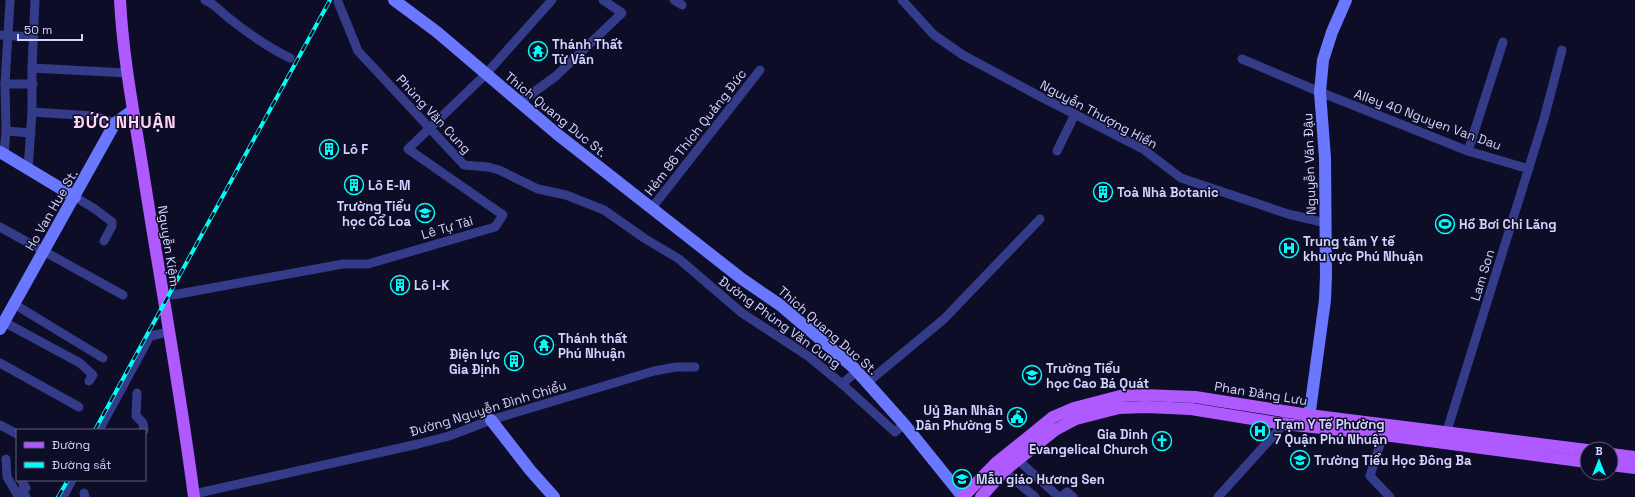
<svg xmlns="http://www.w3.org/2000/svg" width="1635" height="497" font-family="'Space Grotesk',sans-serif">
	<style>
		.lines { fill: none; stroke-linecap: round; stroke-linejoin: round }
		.street { stroke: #343b89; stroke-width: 9 }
		.secondary { stroke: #6a77ff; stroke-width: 12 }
		.primary { stroke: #ae5aff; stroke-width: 12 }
		.rail-casing { stroke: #00fef9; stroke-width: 4 }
		.rail { stroke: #0e0d27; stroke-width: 2.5; stroke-dasharray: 8; stroke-linecap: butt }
		.labels { text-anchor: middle; stroke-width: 3; stroke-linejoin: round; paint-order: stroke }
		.poi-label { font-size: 13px; font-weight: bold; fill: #d3d3ff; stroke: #0e0d27; text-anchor: start }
		.street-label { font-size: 13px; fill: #d3d3ff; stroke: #0e0d27 }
		.district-label { font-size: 17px; font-weight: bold; letter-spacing: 1px; fill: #ffd5f4; stroke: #0e0d27 }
	</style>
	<rect width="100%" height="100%" fill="#0e0d27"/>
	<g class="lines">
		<g class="street">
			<path d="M205,0C215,4 222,13 230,19C249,34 269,48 290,58"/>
			<polyline points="674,0 682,5"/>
			<polyline points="902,0 934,35 963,55 1041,97 1143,149 1181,178 1288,214 1326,223"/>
			<polyline points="338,2 358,51 464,165 488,167 499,170 538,189 566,195 604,210 644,238 679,259 742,313 808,356 842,384 895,432 904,424"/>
			<polyline points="0,35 33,37"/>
			<polyline points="1242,59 1320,92 1468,151 1529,169"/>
			<polyline points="32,68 127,73"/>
			<polyline points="5,84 33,84"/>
			<polyline points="519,103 556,76 622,13 603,0"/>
			<polyline points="32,112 94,116 115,123"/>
			<polyline points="6,131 31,133"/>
			<polyline points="1057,151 1075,114"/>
			<polyline points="1468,151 1503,42"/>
			<polyline points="4,155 6,131 5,84 10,0"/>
			<polyline points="28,170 32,112 32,68 35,0"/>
			<polyline points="75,197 95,209 112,222 112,226 104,241"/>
			<polyline points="651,209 760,70"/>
			<polyline points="0,227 123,295"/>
			<polyline points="173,295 343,264 368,264 495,227 503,215 408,149 486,74 552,0"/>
			<polyline points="14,304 103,358"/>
			<polyline points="4,322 80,363 93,375 89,381"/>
			<polyline points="0,363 79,407"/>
			<polyline points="868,382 944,319 1040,219"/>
			<polyline points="842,384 857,371"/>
			<polyline points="137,393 136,416 143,423 144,430"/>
			<polyline points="0,425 17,434"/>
			<polyline points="99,430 150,336 169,332"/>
			<polyline points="1383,435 1370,476 1390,497"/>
			<polyline points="1445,437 1544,119 1562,50"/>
			<polyline points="6,459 7,477 17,494 22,490"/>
			<polyline points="1018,460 1059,497"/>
			<polyline points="1004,471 1035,497"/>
			<polyline points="21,480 26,488 22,490 26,497"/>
			<polyline points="84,493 85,497"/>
			<polyline points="194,494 418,444 449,436 491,420 654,371 676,367 695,367"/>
			<polyline points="63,497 72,480"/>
			<polyline points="1061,497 1067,492 1073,497"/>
			<polyline points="1218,497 1284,424 1285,411"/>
		</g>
		<g class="secondary">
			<polyline points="394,0 437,32 557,134 742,279 780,305 854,368 904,424 963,497"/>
			<polyline points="0,152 75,197"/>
			<polyline points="0,329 115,123 133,110"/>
			<polyline points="491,420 530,470 554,497"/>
			<polyline points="1308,425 1325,300 1326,276 1325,158 1320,92 1323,60 1332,32 1346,0"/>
		</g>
		<g class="primary">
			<path d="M120,0C123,58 134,114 143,171C160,280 180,388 194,497"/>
			<polyline points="1611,454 1635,457"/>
			<polyline points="1611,465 1635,468"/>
			<polyline points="963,497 996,463 1053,417 1074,408 1120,396 1143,395 1195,397 1309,415 1587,450"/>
			<polyline points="981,497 1004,471 1055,430 1076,419 1119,408 1146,407 1191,409 1284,424 1369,433 1587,462"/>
		</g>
		<g class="rail-casing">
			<g id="rail">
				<polyline points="95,430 330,0"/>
				<polyline points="58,497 68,480"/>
			</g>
		</g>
		<use href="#rail" class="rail"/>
	</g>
	<defs>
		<g id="temple-ring" transform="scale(1)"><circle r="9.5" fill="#0e0d27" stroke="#00fef9" stroke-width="1.5"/><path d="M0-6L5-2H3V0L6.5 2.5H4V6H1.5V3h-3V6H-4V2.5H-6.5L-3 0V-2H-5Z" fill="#00fef9"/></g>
		<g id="building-ring" transform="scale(1)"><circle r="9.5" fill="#0e0d27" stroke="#00fef9" stroke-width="1.5"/><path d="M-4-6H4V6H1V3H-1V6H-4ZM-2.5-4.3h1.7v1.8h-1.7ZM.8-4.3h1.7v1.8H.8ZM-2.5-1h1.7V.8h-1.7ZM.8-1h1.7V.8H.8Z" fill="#00fef9"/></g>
		<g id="school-ring" transform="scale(1)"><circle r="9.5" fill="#0e0d27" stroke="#00fef9" stroke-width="1.5"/><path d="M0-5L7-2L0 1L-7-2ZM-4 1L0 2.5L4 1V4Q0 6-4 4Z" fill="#00fef9"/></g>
		<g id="stadium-ring" transform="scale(1)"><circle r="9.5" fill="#0e0d27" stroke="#00fef9" stroke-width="1.5"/><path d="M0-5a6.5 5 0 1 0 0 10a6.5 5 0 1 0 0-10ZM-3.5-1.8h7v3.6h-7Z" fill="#00fef9"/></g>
		<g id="hospital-ring" transform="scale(1)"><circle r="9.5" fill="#0e0d27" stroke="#00fef9" stroke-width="1.5"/><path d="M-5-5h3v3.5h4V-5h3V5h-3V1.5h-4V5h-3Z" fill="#00fef9"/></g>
		<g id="civic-ring" transform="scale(1)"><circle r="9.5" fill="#0e0d27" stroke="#00fef9" stroke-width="1.5"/><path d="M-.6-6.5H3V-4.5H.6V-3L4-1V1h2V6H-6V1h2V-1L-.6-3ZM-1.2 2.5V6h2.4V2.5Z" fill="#00fef9"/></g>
		<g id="church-ring" transform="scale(1)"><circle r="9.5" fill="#0e0d27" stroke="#00fef9" stroke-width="1.5"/><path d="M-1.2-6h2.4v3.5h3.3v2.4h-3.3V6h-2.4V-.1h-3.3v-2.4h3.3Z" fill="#00fef9"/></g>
	</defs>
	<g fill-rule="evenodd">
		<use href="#temple-ring" x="538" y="51"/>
		<use href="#building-ring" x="329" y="149"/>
		<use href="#building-ring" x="354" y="185"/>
		<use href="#building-ring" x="1103" y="192"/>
		<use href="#school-ring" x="425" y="213"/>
		<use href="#stadium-ring" x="1445" y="224"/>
		<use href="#hospital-ring" x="1289" y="248"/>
		<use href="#building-ring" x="400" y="285"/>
		<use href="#temple-ring" x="544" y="345"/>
		<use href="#building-ring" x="514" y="361"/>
		<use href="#school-ring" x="1032" y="375"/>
		<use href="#civic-ring" x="1017" y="417"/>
		<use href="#hospital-ring" x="1260" y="431"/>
		<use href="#church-ring" x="1162" y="441"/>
		<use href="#school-ring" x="1300" y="460"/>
		<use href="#school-ring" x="962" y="479"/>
	</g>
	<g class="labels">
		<g class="poi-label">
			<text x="552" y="49">Thánh Thất<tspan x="552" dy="15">Từ Vân</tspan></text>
			<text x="343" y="154">Lô F</text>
			<text x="368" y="190">Lô E-M</text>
			<text x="1117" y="197">Toà Nhà Botanic</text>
			<text x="411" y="211" text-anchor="end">Trường Tiểu<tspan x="411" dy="15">học Cổ Loa</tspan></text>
			<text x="1459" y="229">Hồ Bơi Chi Lăng</text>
			<text x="1303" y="246">Trung tâm Y tế<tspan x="1303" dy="15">khu vực Phú Nhuận</tspan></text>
			<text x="414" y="290">Lô I-K</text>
			<text x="558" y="343">Thánh thất<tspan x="558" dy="15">Phú Nhuận</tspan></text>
			<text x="500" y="359" text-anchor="end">Điện lực<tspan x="500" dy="15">Gia Định</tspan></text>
			<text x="1046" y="373">Trường Tiểu<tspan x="1046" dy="15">học Cao Bá Quát</tspan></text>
			<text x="1003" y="415" text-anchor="end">Uỷ Ban Nhân<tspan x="1003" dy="15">Dân Phường 5</tspan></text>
			<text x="1274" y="429">Trạm Y Tế Phường<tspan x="1274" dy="15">7 Quận Phú Nhuận</tspan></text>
			<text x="1148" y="439" text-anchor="end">Gia Dinh<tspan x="1148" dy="15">Evangelical Church</tspan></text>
			<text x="1314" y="465">Trường Tiểu Học Đông Ba</text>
			<text x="976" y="484">Mẫu giáo Hương Sen</text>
		</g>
		<g class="street-label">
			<text transform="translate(434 114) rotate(47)" y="5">Phùng Văn Cung</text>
			<text transform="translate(556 114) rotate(39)" y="5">Thich Quang Duc St.</text>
			<text transform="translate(1099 114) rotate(28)" y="5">Nguyễn Thượng Hiền</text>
			<text transform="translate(1428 119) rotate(20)" y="5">Alley 40 Nguyen Van Dau</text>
			<text transform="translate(695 132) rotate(-52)" y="5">Hẻm 86 Thích Quảng Đức</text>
			<text transform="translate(1309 164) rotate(-92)" y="5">Nguyễn Văn Đậu</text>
			<text transform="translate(51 210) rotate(-60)" y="5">Ho Van Hue St.</text>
			<text transform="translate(447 227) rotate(-16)" y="5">Lê Tự Tài</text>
			<text transform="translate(169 246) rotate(81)" y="5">Nguyễn Kiệm</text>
			<text transform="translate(1482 275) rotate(-73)" y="5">Lam Son</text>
			<text transform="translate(780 322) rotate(36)" y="5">Đường Phùng Văn Cung</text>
			<text transform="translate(828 330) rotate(41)" y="5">Thich Quang Duc St.</text>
			<text transform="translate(1261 393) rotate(9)" y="5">Phan Đăng Lưu</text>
			<text transform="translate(488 408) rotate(-17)" y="5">Đường Nguyễn Đình Chiểu</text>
		</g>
		<g class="district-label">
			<text x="125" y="128">ĐỨC NHUẬN</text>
		</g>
	</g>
	<rect x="16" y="429" width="130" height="52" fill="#0e0d27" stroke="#5d5c7d"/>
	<rect x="24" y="442" width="20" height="6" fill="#ae5aff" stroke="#5d5c7d"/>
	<text x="52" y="449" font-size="12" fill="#d3d3ff">Đường</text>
	<rect x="24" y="462" width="20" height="6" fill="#00fef9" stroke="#5d5c7d"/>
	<text x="52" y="469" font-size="12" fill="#d3d3ff">Đường sắt</text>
	<g transform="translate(1599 461)"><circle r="19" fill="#0e0d27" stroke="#5d5c7d"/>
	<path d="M0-3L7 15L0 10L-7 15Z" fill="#00fef9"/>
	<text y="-6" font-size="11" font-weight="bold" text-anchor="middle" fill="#d3d3ff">B</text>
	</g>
	<path d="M18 34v6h64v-6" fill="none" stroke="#d3d3ff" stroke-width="2"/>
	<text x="24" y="34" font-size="12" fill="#d3d3ff" stroke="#0e0d27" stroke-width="3" paint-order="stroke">50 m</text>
</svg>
